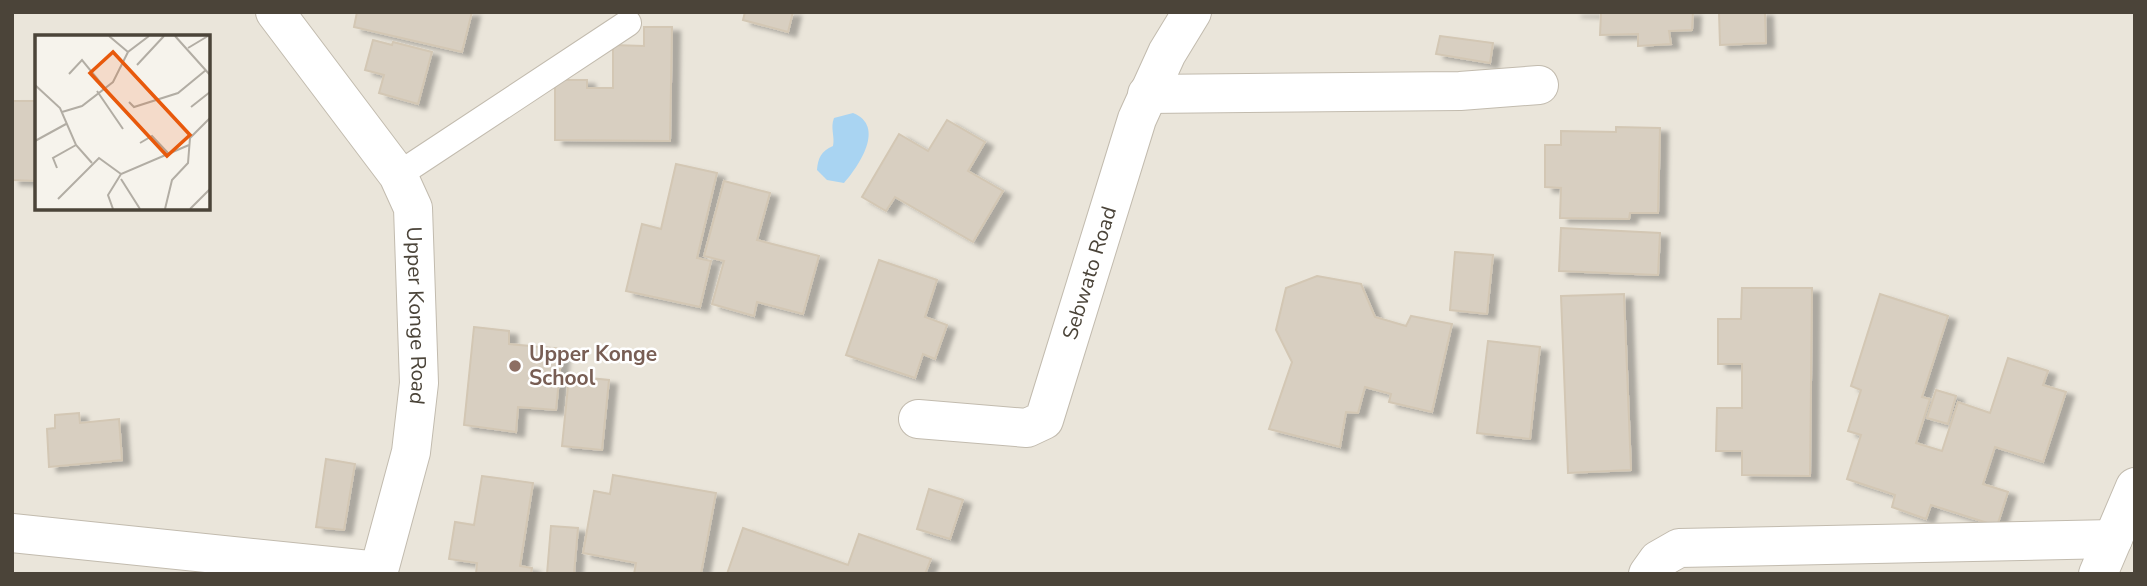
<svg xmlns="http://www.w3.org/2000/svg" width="2147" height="586" font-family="'Nunito Sans',sans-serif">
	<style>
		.residential { fill: #eae5da; fill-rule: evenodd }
		.water { fill: #a9d4f2 }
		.building { fill: #d8cfc1; stroke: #d3c7b4; stroke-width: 2; filter: url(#shadow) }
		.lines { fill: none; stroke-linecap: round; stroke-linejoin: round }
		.lane-casing { stroke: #c2bbae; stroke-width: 28 }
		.street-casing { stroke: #c2bbae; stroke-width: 40 }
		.lane { stroke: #fff; stroke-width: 26 }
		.street { stroke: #fff; stroke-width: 38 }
		.education-dot { fill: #8d6e63; stroke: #fff; stroke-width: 2.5 }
		.labels { text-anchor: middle; stroke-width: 5; stroke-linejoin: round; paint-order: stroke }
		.street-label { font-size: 21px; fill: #4b4439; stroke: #fff }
		.education-label { font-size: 21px; font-weight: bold; fill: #785e54; stroke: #fff; text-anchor: start }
		.inset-road { fill: none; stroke: #b2ada4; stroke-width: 2 }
		.view { fill: #e8590c; fill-opacity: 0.15; stroke: #e8590c; stroke-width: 3.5 }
		.inset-edge { fill: none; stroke: #4b4439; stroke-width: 3.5 }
	</style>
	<defs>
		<filter id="shadow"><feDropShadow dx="8" dy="4.5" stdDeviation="2" flood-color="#0004"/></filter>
	</defs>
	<rect width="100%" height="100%" fill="#f6f3ec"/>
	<path class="residential" d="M12,12H2135V574H12ZM37,37H208V208H37Z"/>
	<path class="water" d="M853,113C886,126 859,166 844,183L827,180L817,170C818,158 821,151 833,146C835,136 830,128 834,118Z"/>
	<g class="building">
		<polygon points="357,12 472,12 462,52 354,27"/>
		<polygon points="745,12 793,12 788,32 743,20"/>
		<polygon points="1693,12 1692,30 1669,31 1671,44 1638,46 1638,34 1600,35 1601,13 1573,12"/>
		<polygon points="1719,12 1765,12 1766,43 1720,45"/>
		<polygon points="644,27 672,27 670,141 555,140 555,80 587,80 587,88 613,88 613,45 644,46"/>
		<polygon points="1440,36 1493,43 1490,63 1436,54"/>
		<polygon points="373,40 392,45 393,42 432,52 418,104 379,93 384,75 365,70"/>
		<polygon points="12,101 37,101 37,181 12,180"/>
		<polygon points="947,120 985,142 968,171 1003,191 973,242 895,197 886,211 862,197 899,134 928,151"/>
		<polygon points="1616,127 1660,128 1658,213 1630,213 1629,219 1560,218 1561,188 1545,187 1545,145 1561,145 1561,131 1616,132"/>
		<polygon points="676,164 717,173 697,258 711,261 700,307 626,291 642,224 661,229"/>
		<polygon points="724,181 770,193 757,240 819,256 803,314 757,302 754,316 712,304 724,261 704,256"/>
		<polygon points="1561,228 1660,233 1658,275 1559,271"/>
		<polygon points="1455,252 1493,255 1487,314 1450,310"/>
		<polygon points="879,260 937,280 925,317 947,325 935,359 923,354 915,378 846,355"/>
		<polygon points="1317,276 1361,284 1375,317 1406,326 1411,316 1452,324 1432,412 1389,402 1391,394 1365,387 1358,413 1346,412 1340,447 1269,429 1292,362 1276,330 1286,288"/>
		<polygon points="1742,288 1812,288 1810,476 1742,475 1742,451 1716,451 1717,408 1742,408 1742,364 1718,364 1718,319 1741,319"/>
		<polygon points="1624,294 1631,470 1568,473 1561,296"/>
		<polygon points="1880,294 1948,316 1922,397 1930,399 1916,443 1942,451 1958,402 1990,413 2008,358 2048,371 2043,385 2066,392 2043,462 1995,447 1983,484 2008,492 1997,526 1931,505 1926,519 1892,507 1895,495 1847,479 1861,435 1848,431 1861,390 1851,386"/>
		<polygon points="474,327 509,331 509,344 562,349 556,410 518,407 516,432 464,425"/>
		<polygon points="1488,341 1540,347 1530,439 1477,433"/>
		<polygon points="569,376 609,380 602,450 562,446"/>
		<polygon points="1936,390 1956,396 1948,424 1927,418"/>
		<polygon points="79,413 80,423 119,419 122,460 49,467 47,429 55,428 55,415"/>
		<polygon points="326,459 355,464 344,530 316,527"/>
		<polygon points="613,475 716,493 701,574 634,574 636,563 583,553 594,491 610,494"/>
		<polygon points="482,476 533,483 520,566 532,568 531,574 476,574 477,563 449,559 455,522 474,525"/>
		<polygon points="929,489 963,500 950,539 917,529"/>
		<polygon points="551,526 578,528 574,574 547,574"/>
		<polygon points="743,528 848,565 859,534 931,559 925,574 727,574"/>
	</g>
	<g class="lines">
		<g class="lane-casing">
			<polyline id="lane" points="398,175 628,23"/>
		</g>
		<g class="street-casing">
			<g id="street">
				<path id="s1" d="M275,12L398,175L413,208L419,383L411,452L378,574"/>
				<polyline points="1147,94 1460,91 1539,85"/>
				<path id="s2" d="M918,419L1027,428L1044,420L1137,119L1167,53L1192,12"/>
				<polyline points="12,533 379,571"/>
				<polyline points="1648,574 1658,560 1679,548 2113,539"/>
				<polyline points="2098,574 2135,487"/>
			</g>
		</g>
		<use href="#lane" class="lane"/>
		<use href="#street" class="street"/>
	</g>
	<circle class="education-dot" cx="515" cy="366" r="7"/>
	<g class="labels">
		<g class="street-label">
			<text dy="7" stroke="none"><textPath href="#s2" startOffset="282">Sebwato Road</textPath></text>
			<text dy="7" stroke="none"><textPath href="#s1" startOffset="348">Upper Konge Road</textPath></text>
		</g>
		<g class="education-label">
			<text x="529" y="361">Upper Konge<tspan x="529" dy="24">School</tspan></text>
		</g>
	</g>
	<g transform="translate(35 35)">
		<rect width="175" height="175" fill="#f6f3ec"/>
		<path class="inset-road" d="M74,1L93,17M140,1L175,40M153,13L173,1M102,30L129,1M34,39L47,25L69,52M0,50L25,73L41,110L57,128M62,56L88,94M94,67L99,72L143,58L171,35M156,72L175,57M27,77L47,71L78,47L93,17L114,1M0,106L31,89M105,108L117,101L133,118M22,133L18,123L41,110M86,144L105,174M23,164L64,123L86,139M78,174L73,160L86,139L154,110M130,174L137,145L153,128L155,103L175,83M155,174L175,154"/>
		<path class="view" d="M78,17L155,100L132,121L55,38Z"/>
		<rect width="175" height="175" class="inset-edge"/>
	</g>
	<rect width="2147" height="586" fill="none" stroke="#4b4439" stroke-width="28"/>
</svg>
